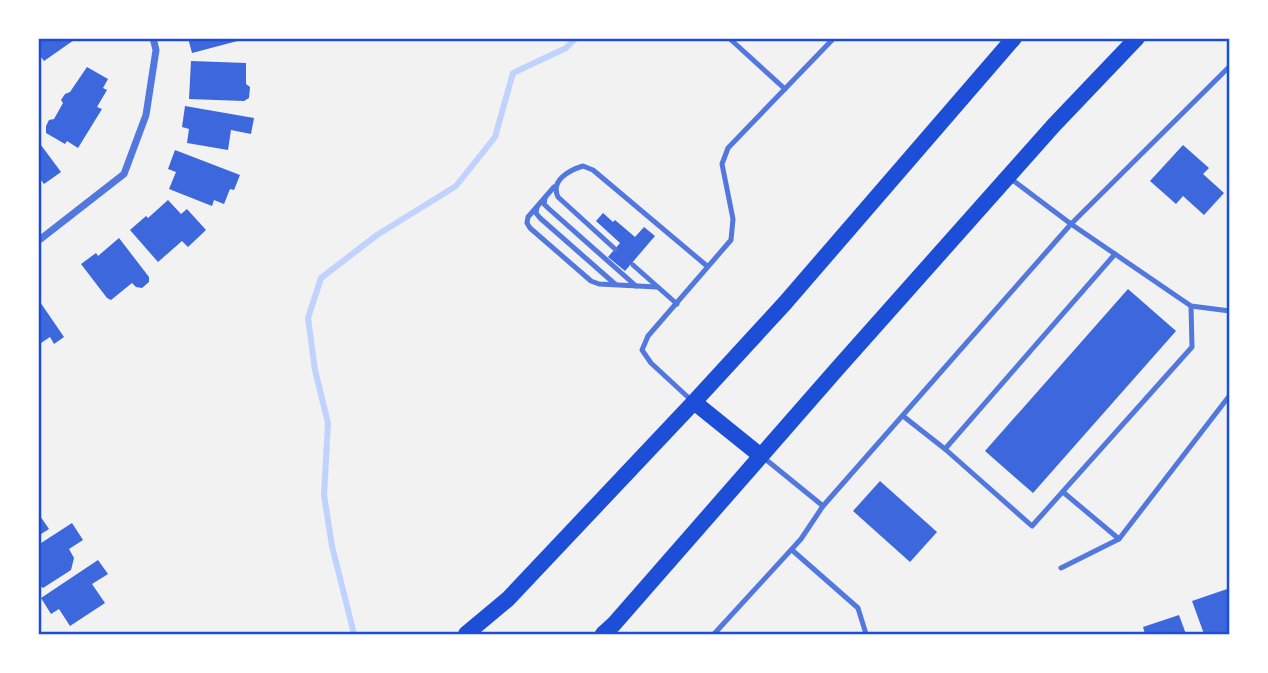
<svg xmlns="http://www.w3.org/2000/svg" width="1268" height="673" font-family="Arial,sans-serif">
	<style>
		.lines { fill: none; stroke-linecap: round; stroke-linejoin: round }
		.stream { stroke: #bfd3fe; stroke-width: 6 }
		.building { fill: #3d67dc }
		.service { stroke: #5277de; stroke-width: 5 }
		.minor { stroke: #5277de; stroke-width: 7 }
		.primary { stroke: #1d4ed8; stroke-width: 16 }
		.neatline { fill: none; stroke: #1d4ed8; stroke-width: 2.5 }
	</style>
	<rect width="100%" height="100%" fill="#f2f2f2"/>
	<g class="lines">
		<polyline class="stream" points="354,634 332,546 324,495 328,423 315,370 308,318 321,278 377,235 456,186 495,137 513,73 566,48 576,38"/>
	</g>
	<g class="building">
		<polygon points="38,38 77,38 44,61 38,53"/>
		<polygon points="188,38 245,38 245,39 192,53"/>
		<polygon points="191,61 246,63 246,84 250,87 249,98 244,101 189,99"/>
		<polygon points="87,67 108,79 103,88 107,90 97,107 102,109 78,148 67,141 65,144 46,133 46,126 49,120 54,119 63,103 61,100 65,94 70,92"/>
		<polygon points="185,106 254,118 251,134 231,130 228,150 187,143 189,129 182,127"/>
		<polygon points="38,141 61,172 44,184 38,176"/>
		<polygon points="1183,145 1209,168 1203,174 1224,193 1204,215 1183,196 1176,204 1150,181"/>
		<polygon points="175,150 240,175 234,190 230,189 224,204 214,200 212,206 169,189 176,172 168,169"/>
		<polygon points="168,200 181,214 187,209 206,230 188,247 182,241 158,262 130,230 146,216 148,218"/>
		<polygon points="603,213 613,222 615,220 635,237 644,227 655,236 625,271 608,257 620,243 596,221"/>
		<polygon points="119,238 149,277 149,282 142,288 136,287 132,283 111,300 107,298 81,264 96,253 98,256"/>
		<polygon points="1128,289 1176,331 1033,493 985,451"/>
		<polygon points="38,299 64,337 54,344 50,337 41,343 38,339"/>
		<polygon points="880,481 937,532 910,562 853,511"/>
		<polygon points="38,513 49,529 38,536"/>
		<polygon points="72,523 83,540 69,549 74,558 71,570 43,588 38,584 38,545"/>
		<polygon points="98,560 108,574 92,584 105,603 70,626 59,609 51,614 41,598"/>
		<polygon points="1230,588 1230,634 1204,634 1192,601"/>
		<polygon points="1179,615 1186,634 1145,634 1143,627"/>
	</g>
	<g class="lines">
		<g class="service">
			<polyline points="729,38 785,89"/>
			<polyline points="1230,66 1071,224 1191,306 1230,311"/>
			<polyline points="554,187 528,217 527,223 530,228 591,281 599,284 657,287"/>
			<polyline points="545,198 544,204 548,208 636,286"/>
			<polyline points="537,207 536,213 540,218 615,284"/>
			<path d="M615,249L558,197C550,180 570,170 583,166L593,170L707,266"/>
			<polyline points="633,265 677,304"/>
			<polyline points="691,400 651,363 642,350 648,336 731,240 733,219 722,164 728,148 834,38"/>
			<polyline points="903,416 945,449 1032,526 1192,347 1191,306"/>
			<polyline points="945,449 1115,254"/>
			<polyline points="764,458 823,506 1071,224 1010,178"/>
			<polyline points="1063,492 1119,539"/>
			<polyline points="792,550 858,608 866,634"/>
			<polyline points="1061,568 1119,539 1230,395"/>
			<polyline points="714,634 801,539 823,506"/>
		</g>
		<polyline class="minor" points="38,241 124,174 146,115 156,50 153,38"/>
		<g class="primary">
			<polyline points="694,402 761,456"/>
			<polyline points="466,634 508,599 694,402 785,303 1014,38"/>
			<polyline points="603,634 614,624 837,369 1054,125 1137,38"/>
		</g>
	</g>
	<rect width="1268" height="673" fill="none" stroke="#ffffff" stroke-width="80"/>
	<rect x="40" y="40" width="1188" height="593" class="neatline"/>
</svg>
